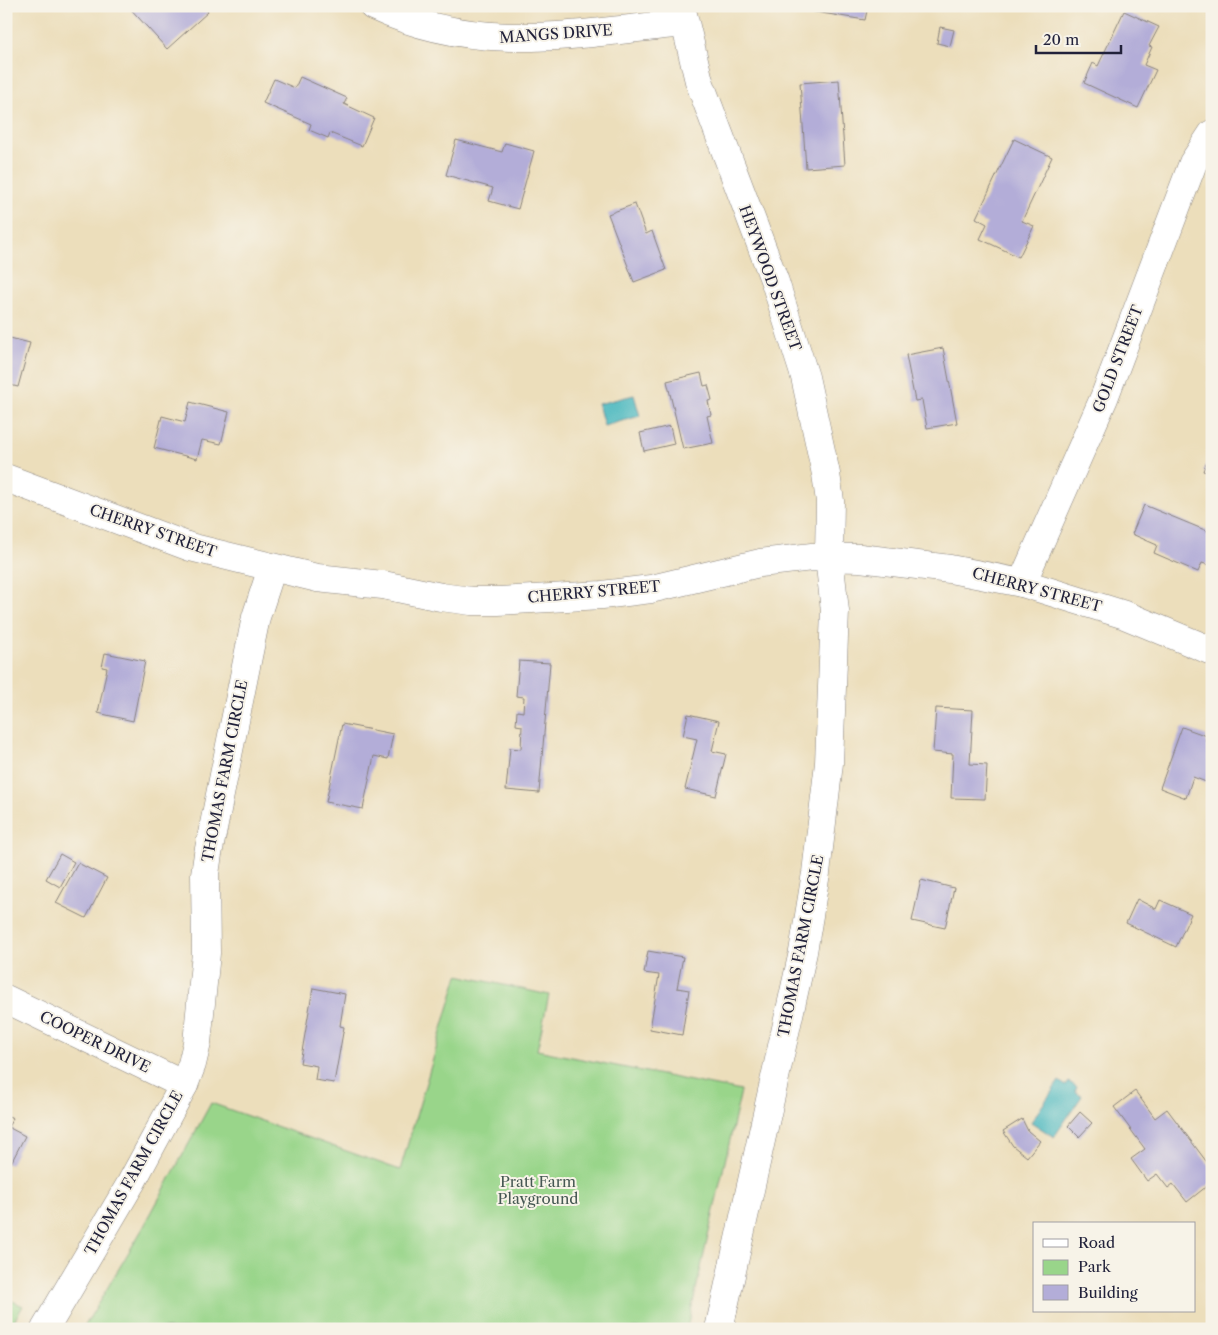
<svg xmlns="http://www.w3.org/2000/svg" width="1218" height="1335" font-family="'Libre Caslon Text',serif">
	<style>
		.green { fill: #99d58a; stroke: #5e7c62 }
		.water { fill: #48b8bf; stroke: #356d7d }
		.building { fill: #b3add8 }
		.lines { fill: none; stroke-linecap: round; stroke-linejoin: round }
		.minor-casing { stroke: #87807b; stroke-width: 29 }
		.minor { stroke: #fff; stroke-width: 28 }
		.labels { text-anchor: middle; stroke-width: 4; stroke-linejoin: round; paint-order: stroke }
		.street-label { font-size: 15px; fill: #22223b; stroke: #f7f3e8 }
		.park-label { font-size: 15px; fill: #465853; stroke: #f7f3e8 }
	</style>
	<rect width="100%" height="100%" fill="#f7f3e8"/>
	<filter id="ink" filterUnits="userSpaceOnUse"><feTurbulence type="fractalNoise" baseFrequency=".02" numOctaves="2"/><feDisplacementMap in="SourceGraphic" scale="10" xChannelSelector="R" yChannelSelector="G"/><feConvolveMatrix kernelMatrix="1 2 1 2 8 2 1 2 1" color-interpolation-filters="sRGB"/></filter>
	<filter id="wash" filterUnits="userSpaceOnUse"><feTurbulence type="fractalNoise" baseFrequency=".0096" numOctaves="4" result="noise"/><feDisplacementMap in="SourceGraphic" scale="20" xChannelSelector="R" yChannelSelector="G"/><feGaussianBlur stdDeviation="1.12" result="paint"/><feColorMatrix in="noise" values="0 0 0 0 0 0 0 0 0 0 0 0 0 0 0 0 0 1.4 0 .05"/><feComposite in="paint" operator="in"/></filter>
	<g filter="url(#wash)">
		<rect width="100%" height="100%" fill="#ecdebb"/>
		<g class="green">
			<polygon points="458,975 549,995 537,1050 741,1091 687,1329 83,1329 143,1228 211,1103 400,1170"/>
			<polygon points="6,1298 23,1306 9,1329 6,1329"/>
		</g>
		<g class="water">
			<polygon points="634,395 640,416 604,426 598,404"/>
			<polygon points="1059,1081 1066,1086 1069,1082 1077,1087 1075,1091 1082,1096 1054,1137 1031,1122"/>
		</g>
		<g id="blocks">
			<g class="building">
				<polygon points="128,6 203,6 208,12 167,49"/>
				<polygon points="810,6 868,6 865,20 809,11"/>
				<polygon points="1124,11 1159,27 1149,46 1152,47 1144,65 1156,70 1138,108 1084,83 1093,63 1098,66"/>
				<polygon points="940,27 954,30 950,46 937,43"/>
				<polygon points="300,77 347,98 344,104 374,118 362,146 330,133 328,138 309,130 311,124 263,103 274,79 295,88"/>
				<polygon points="839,80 845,165 806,168 800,83"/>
				<polygon points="1014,139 1052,157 1022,221 1034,226 1019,257 980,239 987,224 976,218"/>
				<polygon points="456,140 502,152 505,143 534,151 518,209 489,201 493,188 446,175"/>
				<polygon points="635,204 646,234 652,231 666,270 634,282 608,214"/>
				<polygon points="6,337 30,343 18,387 6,384"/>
				<polygon points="943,348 957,423 927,428 922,400 915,401 906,355"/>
				<polygon points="701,373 704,386 708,385 712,400 708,401 711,415 707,416 713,443 683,449 667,381"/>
				<polygon points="190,402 229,412 221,444 202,440 197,459 154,448 162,416 185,422"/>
				<polygon points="670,426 674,444 644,451 640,433"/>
				<polygon points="1212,450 1212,474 1203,471"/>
				<polygon points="1144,505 1212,533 1212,566 1202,563 1198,572 1154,553 1157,545 1132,534"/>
				<polygon points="105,653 145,661 133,721 98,713 107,668 102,667"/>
				<polygon points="519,661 550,663 539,793 506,790 510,748 521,749 522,726 516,725 517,711 523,712 524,697 516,696"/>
				<polygon points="936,708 973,710 970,764 987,765 985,799 951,798 953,754 933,752"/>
				<polygon points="688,714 719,721 712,751 726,754 716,796 685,789 697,739 683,736"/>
				<polygon points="342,724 393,734 388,759 374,756 363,809 326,802"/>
				<polygon points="1182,727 1207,736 1205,741 1212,743 1212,779 1207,777 1206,782 1193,777 1186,798 1160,788"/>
				<polygon points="60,854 74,862 60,887 46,879"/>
				<polygon points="78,863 107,878 86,918 56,903"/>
				<polygon points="921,880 954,888 945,928 912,921"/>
				<polygon points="1137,899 1156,909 1160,900 1191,914 1176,947 1126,923"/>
				<polygon points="648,951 683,957 677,988 689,990 682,1035 650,1029 659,975 644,973"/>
				<polygon points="313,988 345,994 340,1026 344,1027 334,1083 315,1080 317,1066 300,1063"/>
				<polygon points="1135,1091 1155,1118 1167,1109 1212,1169 1212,1182 1187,1202 1173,1184 1168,1188 1157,1174 1147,1181 1131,1159 1145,1149 1114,1107"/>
				<polygon points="1080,1112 1092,1123 1079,1137 1068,1126"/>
				<polygon points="6,1115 13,1118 8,1127 25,1136 10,1165 6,1163"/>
				<polygon points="1022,1119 1028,1131 1040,1141 1027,1157 1013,1146 1003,1131"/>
			</g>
		</g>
	</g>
	<g filter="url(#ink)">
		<use href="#blocks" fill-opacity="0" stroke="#87807b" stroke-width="1"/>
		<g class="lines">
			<g class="minor-casing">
				<g id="minor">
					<path d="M373,6C479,55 573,34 683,23"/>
					<polyline points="681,6 699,81 775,282 805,377 826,474 830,501 829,557 835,611 829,763 816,873 803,952 719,1329"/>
					<polyline points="6,478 190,547 317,578 383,585 441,597 471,601 498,601 602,595 651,589 760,563 812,557 860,558 950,569 1022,583 1125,615 1212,651"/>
					<polyline points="1022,583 1104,398 1193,163 1212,134"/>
					<polyline points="6,999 184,1085"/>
					<polyline points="45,1329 131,1183 184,1085 192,1064 197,1043 206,953 205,874 208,854 256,617 272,568"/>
				</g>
			</g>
			<use href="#minor" class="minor"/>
		</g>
	</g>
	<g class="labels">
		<g class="street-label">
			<text transform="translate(556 34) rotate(-4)" y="5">MANGS DRIVE</text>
			<text transform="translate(770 278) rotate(70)" y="5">HEYWOOD STREET</text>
			<text transform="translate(1118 359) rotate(-69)" y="5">GOLD STREET</text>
			<text transform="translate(153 531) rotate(19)" y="5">CHERRY STREET</text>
			<text transform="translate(1037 590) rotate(15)" y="5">CHERRY STREET</text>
			<text transform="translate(594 592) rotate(-5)" y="5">CHERRY STREET</text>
			<text transform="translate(225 771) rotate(-79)" y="5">THOMAS FARM CIRCLE</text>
			<text transform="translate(801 946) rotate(-79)" y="5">THOMAS FARM CIRCLE</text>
			<text transform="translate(95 1042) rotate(26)" y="5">COOPER DRIVE</text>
			<text transform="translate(134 1173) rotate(-61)" y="5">THOMAS FARM CIRCLE</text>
		</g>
		<g class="park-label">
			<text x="538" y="1187">Pratt Farm<tspan x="538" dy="17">Playground</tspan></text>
		</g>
	</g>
	<rect width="1218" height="1335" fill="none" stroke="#f7f3e8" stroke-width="25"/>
	<rect x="1033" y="1222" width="162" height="90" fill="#f7f3e8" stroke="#a29fa3"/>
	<rect x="1043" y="1239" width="25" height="8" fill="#ffffff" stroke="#a29fa3"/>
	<text x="1078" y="1248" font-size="15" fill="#22223b">Road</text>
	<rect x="1043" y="1260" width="25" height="15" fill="#99d58a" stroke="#a29fa3"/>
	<text x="1078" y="1272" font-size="15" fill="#22223b">Park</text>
	<rect x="1043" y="1285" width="25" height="15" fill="#b3add8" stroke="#a29fa3"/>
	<text x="1078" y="1298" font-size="15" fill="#22223b">Building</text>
	<path d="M1036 45v8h85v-8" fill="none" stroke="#22223b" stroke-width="2.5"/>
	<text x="1043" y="45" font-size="15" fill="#22223b" stroke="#f7f3e8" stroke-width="4" paint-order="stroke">20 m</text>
</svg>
